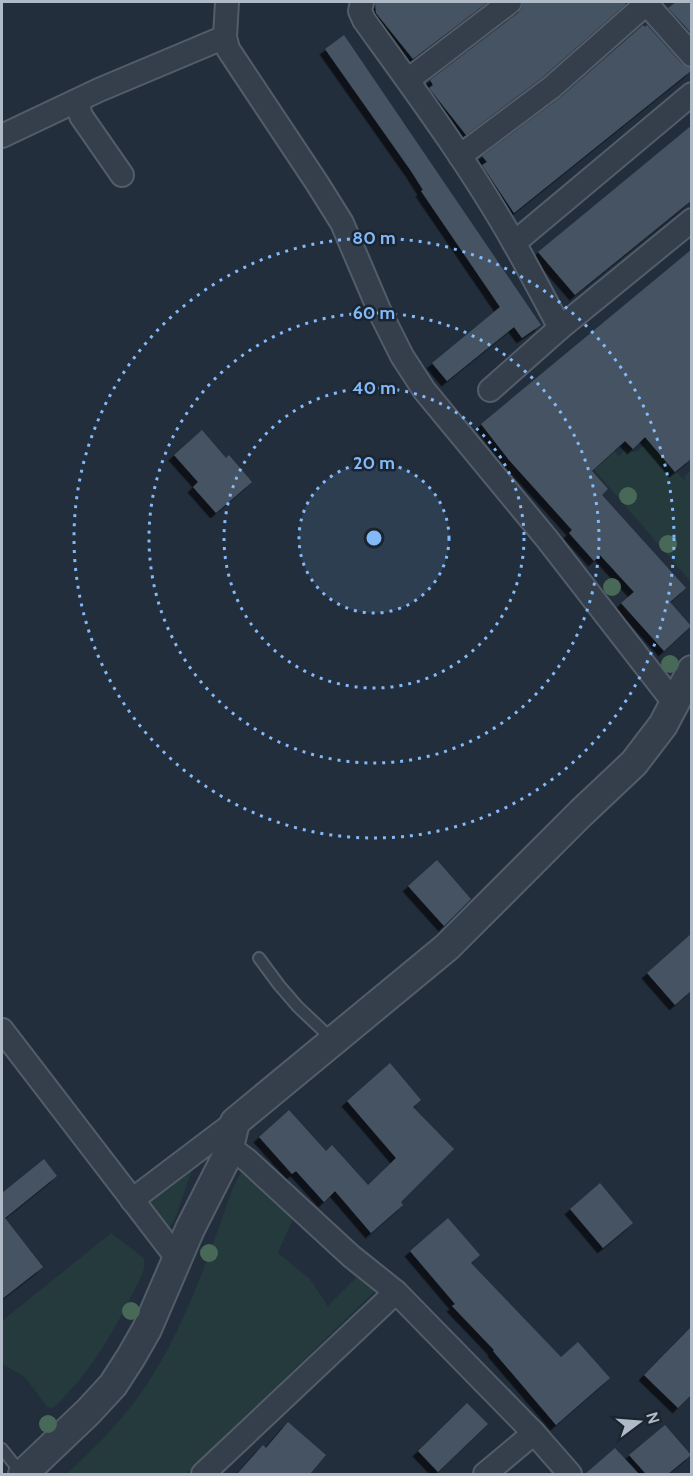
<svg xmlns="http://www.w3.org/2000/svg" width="693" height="1476" font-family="Cabin,sans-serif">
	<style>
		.green { fill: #243a3c }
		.building { fill: #455362; filter: url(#shadow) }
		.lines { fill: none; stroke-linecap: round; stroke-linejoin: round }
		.service-casing { stroke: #535d69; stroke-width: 14 }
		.minor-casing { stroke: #535d69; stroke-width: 26 }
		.tertiary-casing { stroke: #535d69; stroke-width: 32 }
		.service { stroke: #353f4b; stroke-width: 10 }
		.minor { stroke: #353f4b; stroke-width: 22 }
		.tertiary { stroke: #353f4b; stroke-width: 28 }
		.tree { fill: #486858 }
		.ring { fill: none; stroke: #83b8f9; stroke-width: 3; stroke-dasharray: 3 6 }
		.centre { fill: #83b8f9; stroke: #1b2530; stroke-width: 3 }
		.ring-label { font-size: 18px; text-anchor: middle; font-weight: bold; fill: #83b8f9; stroke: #1b2530; stroke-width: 5; stroke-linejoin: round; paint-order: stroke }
	</style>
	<defs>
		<filter id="shadow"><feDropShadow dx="-5.5" dy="5.5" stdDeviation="0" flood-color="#0009"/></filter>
	</defs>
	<rect width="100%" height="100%" fill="#222e3b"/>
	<g class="green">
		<polygon points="598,433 619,456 626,448 632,452 638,451 648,441 685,481 685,476 691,470 691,582 565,436"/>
		<polygon points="193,1167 175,1219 170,1227 167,1226 153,1209 150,1200"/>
		<path d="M247,1171L295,1214L278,1253L310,1279L328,1306L359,1275L377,1289L186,1474H66C94,1449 121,1422 143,1390C184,1330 208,1258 232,1190L240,1174Z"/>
		<path d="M111,1233L144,1258C147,1271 138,1282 133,1293C112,1335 88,1376 53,1408L47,1407L25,1377L2,1364V1321Z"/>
	</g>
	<g class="building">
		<polygon points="375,2 488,2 413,59 376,13"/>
		<polygon points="523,2 624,2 626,4 543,77 466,135 429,88 433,85 430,80 518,13 522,8"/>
		<polygon points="676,2 692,2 692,34 668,8"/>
		<polygon points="643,25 645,27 647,25 682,64 692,68 692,70 514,213 482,165 487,162 482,156 561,97"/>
		<polygon points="344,35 541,325 522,338 514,327 447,381 432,363 500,307 421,191 423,190 411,171 325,49"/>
		<polygon points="692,125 692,200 575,295 538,252"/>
		<polygon points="692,249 692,458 675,472 645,437 633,449 625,441 592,471 608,489 602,495 686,588 670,602 691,626 664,651 621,603 634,592 600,555 594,561 569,533 572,530 509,460 481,424"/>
		<polygon points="202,430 226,458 229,455 252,482 216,513 193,487 198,482 174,455"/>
		<polygon points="437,860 471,899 444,926 408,886"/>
		<polygon points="692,933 692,990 675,1005 647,973"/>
		<polygon points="390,1063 421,1100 413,1107 454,1149 401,1202 403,1205 371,1233 335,1191 324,1202 296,1171 292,1174 259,1137 289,1110 326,1151 332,1145 368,1185 396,1158 347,1101"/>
		<polygon points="44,1159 57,1176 5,1218 43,1267 2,1299 2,1193"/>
		<polygon points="600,1183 633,1223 603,1248 570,1209"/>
		<polygon points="448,1218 480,1255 471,1263 561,1357 578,1342 610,1378 556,1425 493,1351 494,1350 452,1306 455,1304 410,1251"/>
		<polygon points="692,1326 692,1394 678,1408 644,1375"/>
		<polygon points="467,1403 488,1424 438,1472 418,1451"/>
		<polygon points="288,1422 326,1455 310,1474 237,1474 263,1445 266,1448"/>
		<polygon points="665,1425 691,1455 668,1474 646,1474 629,1455"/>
		<polygon points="615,1448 639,1474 585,1474"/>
	</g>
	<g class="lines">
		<g class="service-casing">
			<g id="service">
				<polyline points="259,958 279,985 298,1007 333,1040"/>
				<polyline points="2,1449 22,1474"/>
			</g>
		</g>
		<g class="minor-casing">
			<g id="minor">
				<polyline points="227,2 225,37 228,49 317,183 342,223 380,312 402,356 424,390 547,539 675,704"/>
				<path d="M362,2L360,11L364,20C416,92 470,165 514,243C530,271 545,300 560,328"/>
				<polyline points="645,2 692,55"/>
				<polyline points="408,80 510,2"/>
				<polyline points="77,101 81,116 122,175"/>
				<polyline points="2,136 99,90 225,37"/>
				<polyline points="460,156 552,87 647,3"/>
				<polyline points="514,243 692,94"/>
				<polyline points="490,390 560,328 692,220"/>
				<polyline points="2,1030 177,1258"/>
				<polyline points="229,1147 247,1160 351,1256 396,1292 534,1433 570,1474"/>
				<polyline points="132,1200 235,1122"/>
				<polyline points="203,1474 396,1292"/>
				<polyline points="485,1474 534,1433"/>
			</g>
		</g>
		<g class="tertiary-casing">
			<polyline id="tertiary" points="23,1474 88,1412 113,1385 131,1357 147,1329 190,1229 227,1156 235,1122 447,947 581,813 634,763 663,725 692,670"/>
		</g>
		<use href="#service" class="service"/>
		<use href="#minor" class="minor"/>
		<use href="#tertiary" class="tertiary"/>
	</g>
	<g class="tree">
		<circle cx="628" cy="496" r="9"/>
		<circle cx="668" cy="544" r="9"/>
		<circle cx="612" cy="587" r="9"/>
		<circle cx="670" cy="664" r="9"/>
		<circle cx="209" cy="1253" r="9"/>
		<circle cx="131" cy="1311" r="9"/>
		<circle cx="48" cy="1424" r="9"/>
	</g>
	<circle cx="374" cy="538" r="75" fill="#83b8f9" fill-opacity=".12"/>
	<g class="ring">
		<circle cx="374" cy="538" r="75"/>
		<circle cx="374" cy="538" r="150"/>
		<circle cx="374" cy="538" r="225"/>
		<circle cx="374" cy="538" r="300"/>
	</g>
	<circle cx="374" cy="538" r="9" class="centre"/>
	<g class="ring-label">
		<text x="374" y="244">80 m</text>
		<text x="374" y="319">60 m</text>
		<text x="374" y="394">40 m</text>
		<text x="374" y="469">20 m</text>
	</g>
	<rect width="693" height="1476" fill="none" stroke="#b0bac7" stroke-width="6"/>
	<g transform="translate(639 1422) rotate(74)" stroke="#1b2530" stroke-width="4.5" paint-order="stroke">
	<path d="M0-4.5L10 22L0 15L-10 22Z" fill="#b0bac7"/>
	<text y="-9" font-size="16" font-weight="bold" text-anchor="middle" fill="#b0bac7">N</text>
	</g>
</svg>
